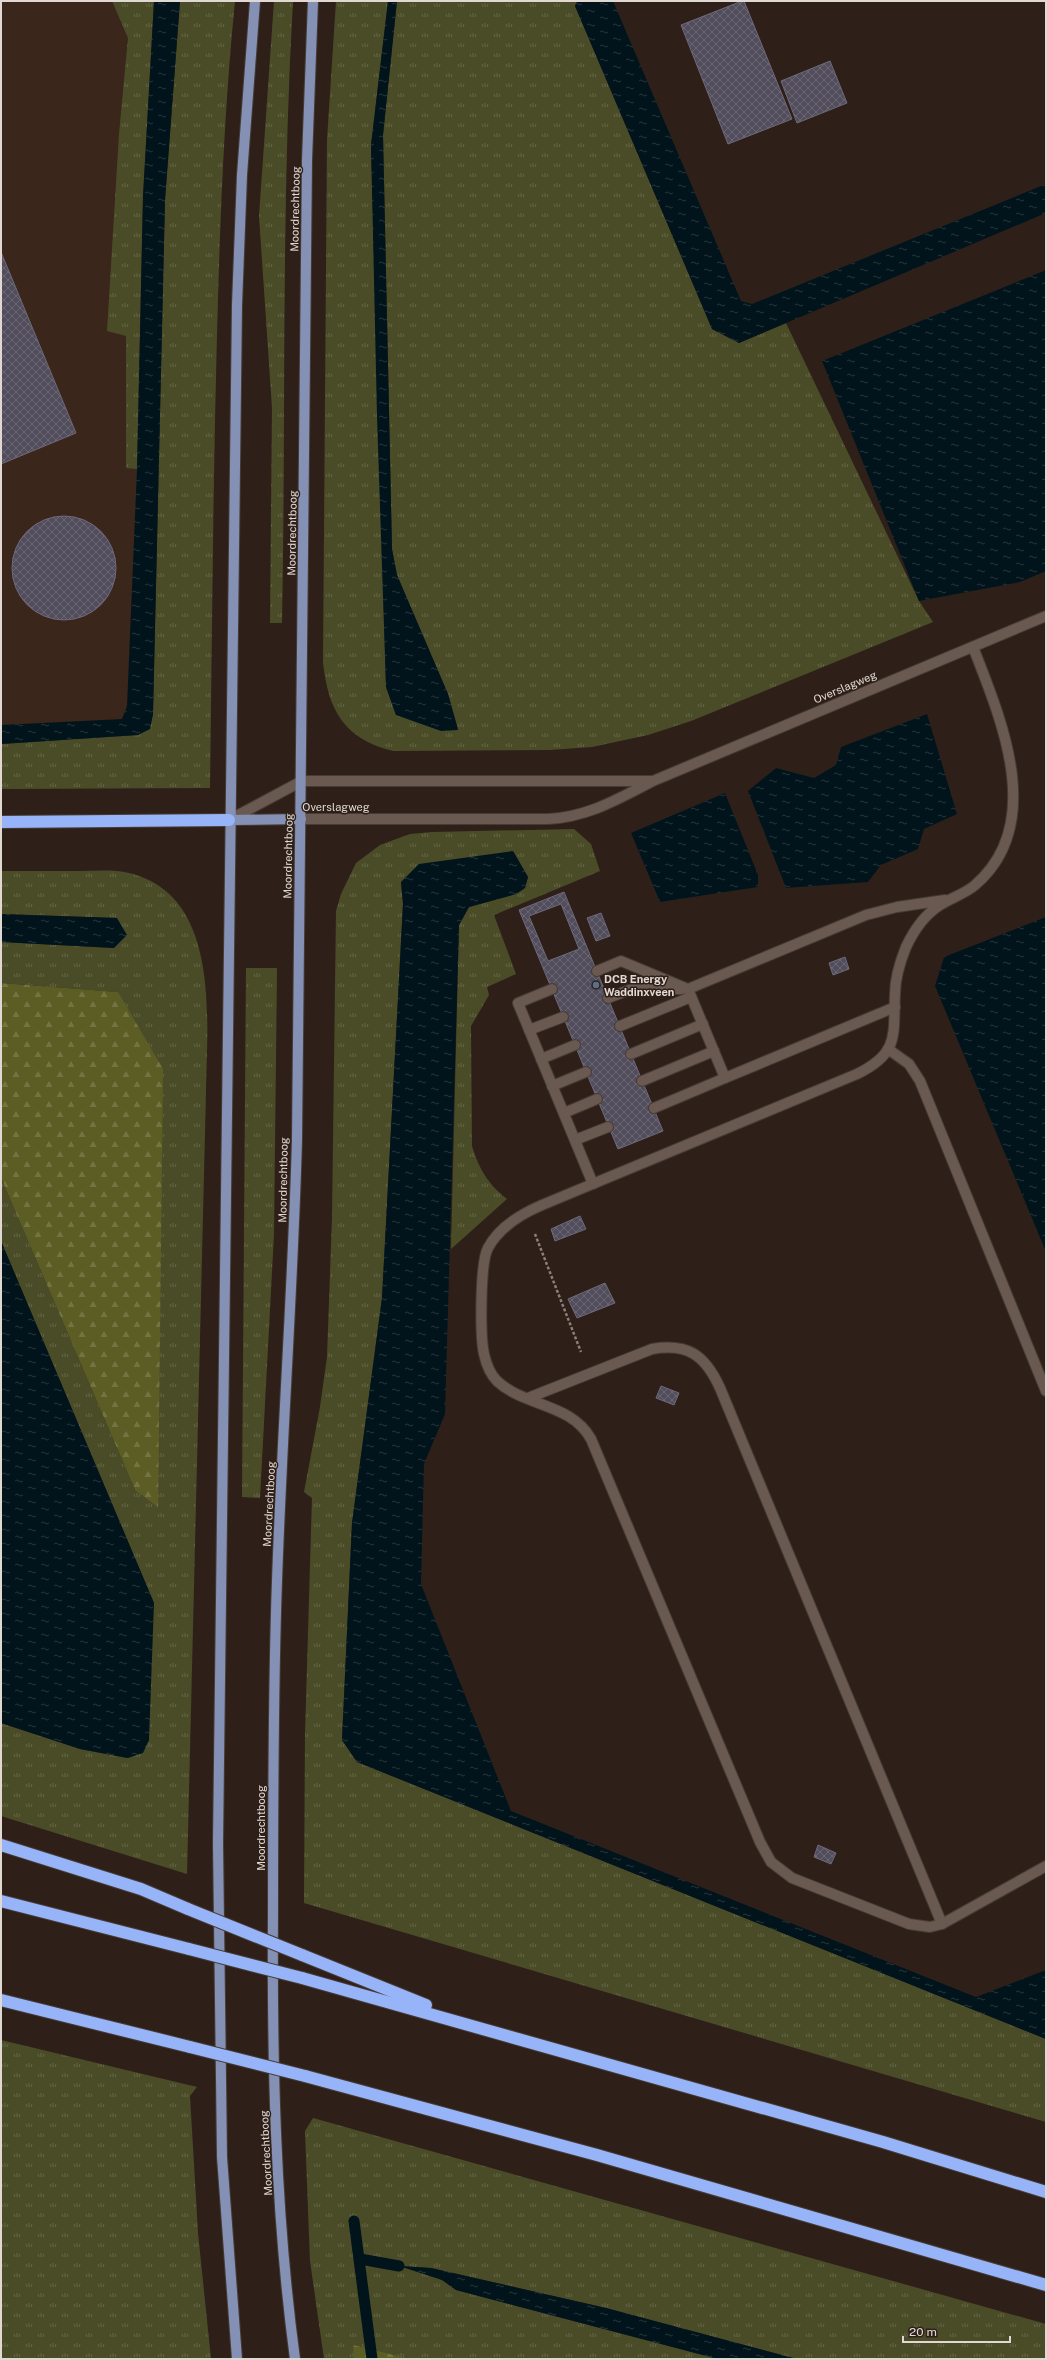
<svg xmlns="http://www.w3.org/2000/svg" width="1047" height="2360" font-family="'Public Sans',sans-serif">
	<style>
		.built { fill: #3a261b }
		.grass { fill: url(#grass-tufts) }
		.forest { fill: url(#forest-firs) }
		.water { fill: url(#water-ripples) }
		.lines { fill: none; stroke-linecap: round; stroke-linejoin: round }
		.stream { stroke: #01141b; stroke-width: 11 }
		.building { fill: url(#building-cross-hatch); stroke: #6e697a; fill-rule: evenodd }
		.service-casing { stroke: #473b36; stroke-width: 12 }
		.tertiary-casing { stroke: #473b36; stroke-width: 12 }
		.primary-casing { stroke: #473b36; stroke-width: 12 }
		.motorway-casing { stroke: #473b36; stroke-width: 14 }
		.path { stroke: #8b7f79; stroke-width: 2.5; stroke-dasharray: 3 2; stroke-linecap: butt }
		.service { stroke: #695950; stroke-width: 10 }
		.tertiary { stroke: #695950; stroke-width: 10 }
		.primary { stroke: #8490b4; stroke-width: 10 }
		.motorway { stroke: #96b4f7; stroke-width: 12 }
		.motorway-bridge-casing { stroke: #473b36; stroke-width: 14; stroke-linecap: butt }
		.motorway-bridge { stroke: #96b4f7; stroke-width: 12 }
		.service-dot { fill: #5c6f8a; stroke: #2e2019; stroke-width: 1.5 }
		.labels { text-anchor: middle; stroke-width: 3; stroke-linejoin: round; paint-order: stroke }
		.street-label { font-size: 11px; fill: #e2d8d3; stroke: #2e2019 }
		.poi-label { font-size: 11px; font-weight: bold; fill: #e2d8d3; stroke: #2e2019; text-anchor: start }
	</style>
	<defs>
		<pattern id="grass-tufts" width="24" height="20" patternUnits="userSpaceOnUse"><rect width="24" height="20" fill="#4a4c28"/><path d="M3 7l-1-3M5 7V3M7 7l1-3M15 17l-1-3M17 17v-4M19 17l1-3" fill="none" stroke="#646546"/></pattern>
		<pattern id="forest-firs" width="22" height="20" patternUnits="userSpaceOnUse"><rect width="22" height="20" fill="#5b5d24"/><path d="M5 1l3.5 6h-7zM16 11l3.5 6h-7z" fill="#727443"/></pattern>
		<pattern id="water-ripples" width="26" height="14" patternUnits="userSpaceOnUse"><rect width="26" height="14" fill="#01141b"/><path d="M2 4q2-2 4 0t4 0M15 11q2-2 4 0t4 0" fill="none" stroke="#26353b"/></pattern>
		<pattern id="building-cross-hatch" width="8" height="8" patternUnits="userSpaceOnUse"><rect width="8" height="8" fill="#514d5c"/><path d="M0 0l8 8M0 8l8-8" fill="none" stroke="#6a6672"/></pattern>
	</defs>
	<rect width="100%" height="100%" fill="#2e2019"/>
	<polygon class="built" points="1,1 169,1 139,724 1,729"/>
	<g class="grass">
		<polygon points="112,1 154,1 143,196 137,469 126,468 126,336 107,331 119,134 128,38"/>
		<path d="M180,1H235C224,111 220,222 217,333C213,485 212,636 210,788L1,789V744L138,735L150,728L153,714L165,200Z"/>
		<path d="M274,1H293C281,208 286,416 282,623H270L272,408L259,216Z"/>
		<path d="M336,1H388L371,145L386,687L396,715L458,729L448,694L397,575L392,549L383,135L397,1H577L575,6L712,329L739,343L786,323L919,601L933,622L691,721L648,735L592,747L549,750L393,751C344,739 328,710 323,662L327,140Z"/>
		<path d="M574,829L591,844L600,871L494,915L516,974L487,987L489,995L471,1026L472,1146C479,1169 488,1184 507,1199L451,1249L459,925L469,907L516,894L525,888L528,877L513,851L401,882L403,904L382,1298L352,1523L342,1740L357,1762L1046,2039V2122L304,1903L305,1734L312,1498L304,1492L320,1407L327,1357L332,1218L336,911L341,894L356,863L380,845L410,834L432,832Z"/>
		<path d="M1,871C27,871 54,871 80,871C96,871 113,869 129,873C221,895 207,1019 206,1091L187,1874L1,1816V1723L80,1749L127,1758L154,1603L1,1241V1178L135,1490L118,992L1,983V942L114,948L117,918L1,914Z"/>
		<polygon points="246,968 277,968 274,1234 260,1498 242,1497"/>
		<polygon points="1,2040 197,2087 190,2096 198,2233 211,2359 1,2359"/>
		<polygon points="313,2118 1046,2324 1046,2359 797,2359 606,2308 431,2268 402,2266 442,2280 456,2290 718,2359 324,2359 310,2261 305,2131"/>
	</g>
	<g class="forest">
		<polygon points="1,983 118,992 163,1069 158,1507 135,1490 1,1178"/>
		<polygon points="353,2345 410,2359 354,2359"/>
	</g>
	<g class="water">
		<polygon points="154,1 180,1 165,200 153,714 150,729 138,735 1,744 1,725 122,719 127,706 137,469 143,196"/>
		<polygon points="388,1 397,1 383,135 392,549 397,575 448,694 458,730 441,731 396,715 386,687 377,416 371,145"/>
		<polygon points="577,1 613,1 741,301 752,304 1046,184 1046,213 739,343 712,329 575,6"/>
		<polygon points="1046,270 1046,571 1020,582 919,601 822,361"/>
		<polygon points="927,714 957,814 924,829 918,849 881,865 868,882 786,888 748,791 776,768 814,778 836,765 841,747"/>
		<polygon points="725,793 758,875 758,887 660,902 631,833"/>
		<polygon points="513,851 528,877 525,888 516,894 469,907 459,925 445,1414 424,1464 421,1584 511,1811 976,1997 1046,1970 1046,2039 357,1762 342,1740 352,1523 382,1298 403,904 401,882 419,864"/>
		<polygon points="1,914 117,918 127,935 114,948 1,942"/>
		<polygon points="1046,917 1046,1252 935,986 944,957"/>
		<polygon points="1,1241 154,1603 149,1740 143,1753 128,1758 80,1749 1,1723"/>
		<polygon points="399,2266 431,2268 606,2308 797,2359 718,2359 456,2290 442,2280"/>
	</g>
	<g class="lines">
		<g class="stream">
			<polyline points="354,2221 372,2359"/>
			<polyline points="360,2259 399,2266"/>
		</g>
	</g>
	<g class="building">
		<polygon points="742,1 744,1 792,119 728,144 681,25"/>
		<polygon points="830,61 847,103 797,123 781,81"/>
		<polygon points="1,252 76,433 1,464"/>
		<circle cx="64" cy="568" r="52"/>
		<path d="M564,892L663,1131L618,1149L519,910ZM561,904L579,949L548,961L529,916Z"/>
		<polygon points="601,913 610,936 596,941 587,918"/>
		<polygon points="845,957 849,969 833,975 829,963"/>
		<polygon points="580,1216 586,1229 555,1241 551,1229"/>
		<polygon points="605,1283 615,1303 577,1318 568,1299"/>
		<polygon points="661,1386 679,1393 674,1405 656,1398"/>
		<polygon points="818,1845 836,1853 831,1864 814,1857"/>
	</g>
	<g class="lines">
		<g class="service-casing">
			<g id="service">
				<path d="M973,647C1001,719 1047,825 974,886C964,894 951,898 940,905C924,915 914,930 906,947C900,962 895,978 895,994C893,1035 900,1053 857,1074L542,1205C521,1214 499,1227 488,1248C480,1262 480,1336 484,1354C486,1363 490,1374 497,1381C525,1407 571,1403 591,1439L760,1842L771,1862L792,1878L909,1924L930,1927L942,1924L1046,1866"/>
				<polyline points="597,971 621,961 688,989"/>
				<polyline points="552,989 518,1003 593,1184"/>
				<polyline points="608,998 632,989 682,989"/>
				<polyline points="895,1007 725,1078 688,989 866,915 897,907 945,900"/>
				<polyline points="620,1026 691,997"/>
				<polyline points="529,1030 563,1017"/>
				<polyline points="888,1049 909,1064 920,1081 1046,1391"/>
				<polyline points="631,1054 703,1024"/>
				<polyline points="541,1059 575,1045"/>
				<polyline points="642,1081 714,1051"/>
				<polyline points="552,1086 586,1072"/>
				<polyline points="654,1108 725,1078"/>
				<polyline points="564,1113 597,1099"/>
				<polyline points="575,1140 608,1127"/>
				<path d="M528,1398L652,1349C688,1343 705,1355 720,1388L942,1924"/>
			</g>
		</g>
		<g class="tertiary-casing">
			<g id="tertiary">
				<path d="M301,819H548C588,817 618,799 653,781L1046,616"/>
				<polyline points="229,820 302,781 651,781"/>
			</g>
		</g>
		<g class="primary-casing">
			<g id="primary">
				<polyline points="229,820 301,819"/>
				<polyline points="237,2359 222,2157 218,1843 237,305 242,175 255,1"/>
				<path d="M295,2359C275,2211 272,2061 273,1912C273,1801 273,1691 277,1581C282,1433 293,1287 297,1139L307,160L313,1"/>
			</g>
		</g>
		<g class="motorway-casing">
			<g id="motorway">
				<polyline points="1,822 229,820"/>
				<polyline points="1,1845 141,1889 188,1909"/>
				<polyline points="1,1901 189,1949"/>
				<polyline points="302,1955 426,2005"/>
				<polyline points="302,1978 883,2142 1046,2192"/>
				<polyline points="1,2000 190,2047"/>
				<polyline points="305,2076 597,2155 1046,2285"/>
			</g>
		</g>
		<polyline class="path" points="535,1234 581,1352"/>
		<use href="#service" class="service"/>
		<use href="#tertiary" class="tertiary"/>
		<use href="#primary" class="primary"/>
		<use href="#motorway" class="motorway"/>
		<g class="motorway-bridge-casing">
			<g id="motorway-bridge">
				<polyline points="188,1909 302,1955"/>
				<polyline points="189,1949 302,1978"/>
				<polyline points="190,2047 305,2076"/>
			</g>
		</g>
		<use href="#motorway-bridge" class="motorway-bridge"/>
	</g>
	<circle class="service-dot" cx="596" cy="985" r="4"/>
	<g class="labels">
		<g class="street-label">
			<text transform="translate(295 209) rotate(-89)" y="4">Moordrechtboog</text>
			<text transform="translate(292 533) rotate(-89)" y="4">Moordrechtboog</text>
			<text transform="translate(845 687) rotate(-23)" y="4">Overslagweg</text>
			<text x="336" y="811">Overslagweg</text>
			<text transform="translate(288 856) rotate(-89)" y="4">Moordrechtboog</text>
			<text transform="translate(283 1180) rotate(-89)" y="4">Moordrechtboog</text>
			<text transform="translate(269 1504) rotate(-87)" y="4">Moordrechtboog</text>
			<text transform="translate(261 1828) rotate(-90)" y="4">Moordrechtboog</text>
			<text transform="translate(266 2153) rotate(-93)" y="4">Moordrechtboog</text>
		</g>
		<g class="poi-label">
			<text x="604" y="983">DCB Energy<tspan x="604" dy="13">Waddinxveen</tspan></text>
		</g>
	</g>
	<rect width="1047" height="2360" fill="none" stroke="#e2d8d3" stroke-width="4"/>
	<path d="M903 2336v6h107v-6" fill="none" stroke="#e2d8d3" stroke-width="2"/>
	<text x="909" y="2336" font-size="12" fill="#e2d8d3" stroke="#2e2019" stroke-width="3" paint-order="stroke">20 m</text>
</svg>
